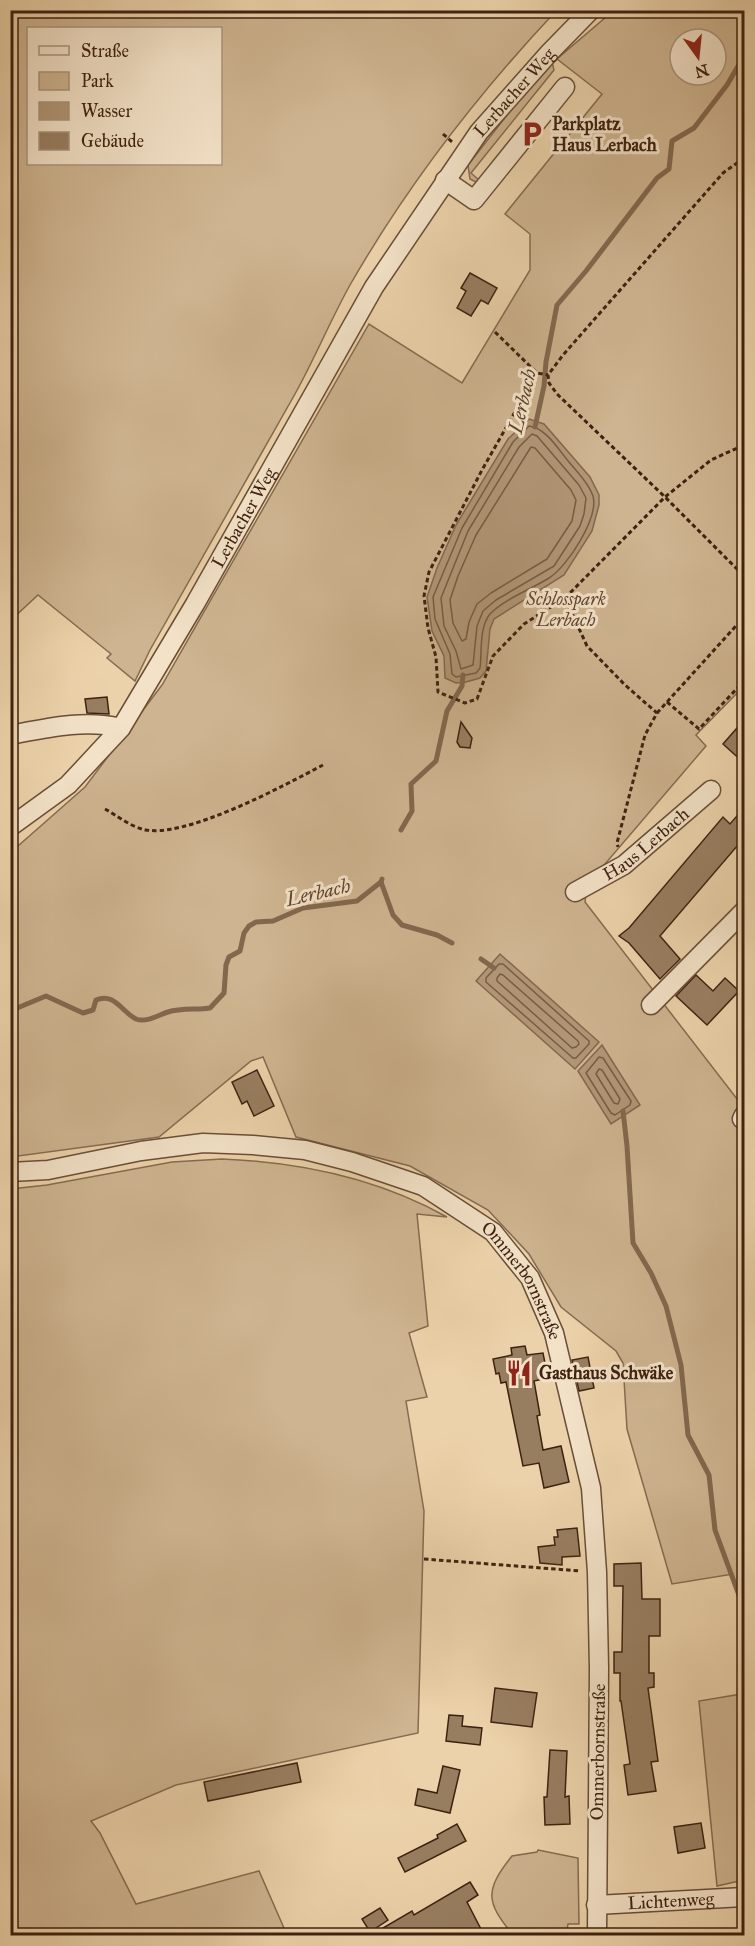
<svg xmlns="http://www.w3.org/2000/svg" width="755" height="1946" font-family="'IM FELL Great Primer',serif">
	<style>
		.green { fill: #ceb490; stroke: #866b50; stroke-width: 1.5; fill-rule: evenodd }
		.water { fill: #b19676; stroke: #83684e; stroke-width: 1.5 }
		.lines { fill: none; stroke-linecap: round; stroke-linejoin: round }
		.shore { stroke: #785c44; stroke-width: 1.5 }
		.stream { stroke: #83684e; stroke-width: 5 }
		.building { fill: #987e61; stroke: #3e2211; stroke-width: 1.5 }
		.minor-casing { stroke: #6a4e37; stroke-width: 21 }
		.path { stroke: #3e2211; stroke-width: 3; stroke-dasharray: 4.5 3; stroke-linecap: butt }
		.minor { stroke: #f3e2c8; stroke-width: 18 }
		.labels { text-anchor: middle; stroke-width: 6; stroke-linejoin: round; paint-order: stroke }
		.street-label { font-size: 18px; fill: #3e2211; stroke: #f3e2c8 }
		.poi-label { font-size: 18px; font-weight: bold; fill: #3e2211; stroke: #f3e2c8; text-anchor: start }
		.park-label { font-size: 18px; font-style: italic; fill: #624631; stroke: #f3e2c8 }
		.water-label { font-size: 20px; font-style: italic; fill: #60452f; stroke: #f3e2c8 }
	</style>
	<rect width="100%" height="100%" fill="#ecd2aa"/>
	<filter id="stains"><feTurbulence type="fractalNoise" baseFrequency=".00333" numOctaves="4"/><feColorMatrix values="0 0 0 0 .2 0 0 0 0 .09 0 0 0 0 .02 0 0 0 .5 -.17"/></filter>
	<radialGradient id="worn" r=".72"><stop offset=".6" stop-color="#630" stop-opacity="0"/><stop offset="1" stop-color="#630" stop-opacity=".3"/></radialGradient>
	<g class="green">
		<path d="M10,11H556C478,94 407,186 350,285C330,321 315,358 295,394C247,480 198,565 150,650L135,681L107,658L111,654L38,595L11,620ZM28,28H220V164H28Z"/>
		<path d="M613,11H744V686L696,735L706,746L587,885L585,902L744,1108V1613L733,1574L672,1584L627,1429L623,1363L616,1351L561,1307L529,1254L488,1210L410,1166L296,1137L263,1057L251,1061L159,1137L11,1157L10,853L85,787L162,685L369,324L462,383L530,270V234L505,214L602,94L557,59ZM680,39H716V75H680Z"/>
		<polygon points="552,62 554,70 471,173 480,181 478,183 470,179 468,165 522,96"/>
		<path d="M222,1159C299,1162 379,1179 447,1217L417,1214L428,1326L409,1333L427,1397L406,1401L424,1511L418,1733L176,1785L91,1821L100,1833L136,1904L259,1871L287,1935H11V1189L47,1185L172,1162Z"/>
		<polygon points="744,1629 744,1880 717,1886 699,1701 741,1694"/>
		<path d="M538,1850L578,1858L579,1924H568L567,1930L562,1935H513C486,1902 484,1891 512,1856L537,1852Z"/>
	</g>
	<g class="water">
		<polygon points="529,419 544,424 590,477 599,495 599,505 592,531 564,575 494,619 490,629 486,671 480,678 466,682 456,683 445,678 444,656 432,631 427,597 437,568 456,525 508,439"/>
		<polygon points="500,954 599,1042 575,1069 476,981"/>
		<polygon points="602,1045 640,1105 611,1124 578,1071"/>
	</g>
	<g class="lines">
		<g class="shore">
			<path d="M529,426C546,428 558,449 569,462C577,472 589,483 593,496C599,518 567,567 549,578C532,589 504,599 490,614C479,627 482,653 480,668L476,673L456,677L452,674L450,654L435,619L433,597L462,528L513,442Z"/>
			<polygon points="532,434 537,436 579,485 586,498 584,514 580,526 554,566 496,600 483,611 477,626 473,665 461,669 456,651 444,626 441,598 468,531 519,447"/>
			<polygon points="531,447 535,448 571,490 576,500 572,521 547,559 491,593 477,604 469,622 466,639 462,641 453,623 450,600 458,576 476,535"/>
			<polygon points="499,964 503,964 589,1041 589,1044 576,1058 573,1058 486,982 486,978"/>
			<polygon points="500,974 503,975 578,1041 579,1044 576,1047 572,1048 497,981 497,978"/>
			<polygon points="599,1057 603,1058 631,1101 630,1105 615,1115 611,1113 586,1073"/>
			<polygon points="599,1069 602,1070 620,1099 618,1104 614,1103 596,1074"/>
		</g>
		<g class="stream">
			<polyline points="535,427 544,386 546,362 557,305 586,271 657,178 669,169 672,141 694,128 727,85 744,56"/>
			<polyline points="401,830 412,811 411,784 436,761 447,711 462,686 463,675"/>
			<polyline points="381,882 393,915 402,925 437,935 452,943"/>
			<polyline points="481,959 494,968"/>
			<path d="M10,1011L46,996L83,1013L93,1010L96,1000C114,992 122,1012 136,1019C147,1023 158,1015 168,1012C181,1008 197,1010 210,1008L224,993L226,965L229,957L240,951L244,933L249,926L256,922L273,921L303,908L357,901L381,882L382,879"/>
			<polyline points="623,1111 627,1146 633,1243 651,1273 666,1306 681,1365 688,1435 709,1475 715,1530 744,1609"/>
		</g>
	</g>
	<g class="building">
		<polygon points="470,273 497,288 488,304 481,300 471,316 457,308 466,291 461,288"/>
		<polygon points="107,697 109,714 87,713 85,699"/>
		<polygon points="744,720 744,763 723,744"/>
		<polygon points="461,722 472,738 470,748 460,747 457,742"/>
		<polygon points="744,808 744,838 660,936 680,959 660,979 629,943 619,936 629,928 723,817 730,824"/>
		<polygon points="696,975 713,991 725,978 739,991 707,1025 676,996"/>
		<polygon points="257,1070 274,1106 254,1116 247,1101 242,1104 232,1082"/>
		<polygon points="525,1346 527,1355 543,1353 548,1378 534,1381 540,1415 537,1416 543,1450 561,1446 569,1482 544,1488 539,1463 523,1466 506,1382 501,1383 499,1373 496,1374 493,1359 512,1355 511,1348"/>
		<polygon points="588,1357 594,1388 579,1391 572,1360"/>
		<polygon points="577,1528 580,1556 562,1557 562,1565 540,1563 538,1547 555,1545 554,1537 558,1537 557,1530"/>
		<polygon points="641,1563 642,1599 660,1599 660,1636 649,1636 649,1673 654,1673 654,1687 648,1688 658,1761 651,1762 656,1791 628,1795 624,1765 630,1764 621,1701 620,1701 620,1673 614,1673 614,1652 622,1652 623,1586 614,1586 614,1564"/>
		<polygon points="495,1688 537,1693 532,1727 491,1722"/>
		<polygon points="449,1715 463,1716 462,1726 482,1728 480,1745 446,1741"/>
		<polygon points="550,1750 567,1751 565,1797 569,1796 570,1824 545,1825 544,1797 547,1797"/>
		<polygon points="297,1763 301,1782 208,1801 204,1782"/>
		<polygon points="443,1766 460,1770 450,1813 415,1805 418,1789 437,1793"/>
		<polygon points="701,1823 705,1848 678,1853 674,1827"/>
		<polygon points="457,1824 466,1841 405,1872 398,1858 438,1838 437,1835"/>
		<polygon points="470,1882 478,1895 467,1902 484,1935 371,1935 412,1911 414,1915"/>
		<polygon points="380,1908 388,1920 370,1932 362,1919"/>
	</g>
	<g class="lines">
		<g class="minor-casing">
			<g id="minor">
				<polyline points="445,180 474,200 565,87"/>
				<path d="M10,735C47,728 85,719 121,728"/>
				<path id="s1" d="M10,827L68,785L121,728L195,604L374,287L479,132L550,52L591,10"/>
				<path id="s2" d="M575,892L624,865L711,790"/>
				<polyline points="651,1005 744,911"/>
				<polyline points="742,1119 744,1115"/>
				<path id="s3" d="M10,1172L48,1170L141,1151L203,1143L253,1145L305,1150L352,1162L423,1186L493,1232L530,1278L554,1333L591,1488L597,1572L599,1668L597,1936"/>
				<path id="s4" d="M596,1905L744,1897"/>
			</g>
		</g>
		<g class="path">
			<polyline points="443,134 452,142"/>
			<polyline points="744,158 723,173 563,355 548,375 549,383 557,394 665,497 744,576"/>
			<polyline points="495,332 537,373 548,375"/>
			<polyline points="537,373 482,470 429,572 424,596 428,628 436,657 438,692 465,703 477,699 493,656 524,624 565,598 587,646 625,685 657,713 645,735 617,843 618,847"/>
			<polyline points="565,598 665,497 711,460 744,445"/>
			<polyline points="667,702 699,729 744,681"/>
			<polyline points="657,713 744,617"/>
			<path d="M105,809C116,815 130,826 142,829C182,841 285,785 323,765"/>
			<polyline points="424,1559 581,1571"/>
		</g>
		<use href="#minor" class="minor"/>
	</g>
	<defs>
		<g id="parking-bare" transform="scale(2.07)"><path d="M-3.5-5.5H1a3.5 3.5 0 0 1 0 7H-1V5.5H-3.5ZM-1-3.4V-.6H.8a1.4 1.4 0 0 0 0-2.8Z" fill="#8f2418" stroke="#f3e2c8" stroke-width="2.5" paint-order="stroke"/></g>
		<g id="restaurant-bare" transform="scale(2.07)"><path d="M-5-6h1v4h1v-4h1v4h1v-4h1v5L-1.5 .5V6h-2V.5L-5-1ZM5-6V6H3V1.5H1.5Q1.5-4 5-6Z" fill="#8f2418" stroke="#f3e2c8" stroke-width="2.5" paint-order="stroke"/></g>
	</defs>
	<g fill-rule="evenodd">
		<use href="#parking-bare" x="532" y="134"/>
		<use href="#restaurant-bare" x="519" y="1373"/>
	</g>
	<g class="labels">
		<g class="street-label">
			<text dy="6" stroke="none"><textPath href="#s1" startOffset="898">Lerbacher Weg</textPath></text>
			<text dy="6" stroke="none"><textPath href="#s1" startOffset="393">Lerbacher Weg</textPath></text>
			<text dy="6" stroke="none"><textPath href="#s2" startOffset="86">Haus Lerbach</textPath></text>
			<text dy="6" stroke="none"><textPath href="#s3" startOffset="562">Ommerbornstraße</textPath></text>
			<text transform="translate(598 1752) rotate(-89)" y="6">Ommerbornstraße</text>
			<text dy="6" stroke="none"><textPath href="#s4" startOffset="75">Lichtenweg</textPath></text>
		</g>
		<g class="poi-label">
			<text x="552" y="130">Parkplatz<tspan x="552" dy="21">Haus Lerbach</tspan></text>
			<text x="539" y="1379">Gasthaus Schwäke</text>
		</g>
		<g class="park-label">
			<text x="566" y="605">Schlosspark<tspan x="566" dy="21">Lerbach</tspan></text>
		</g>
		<g class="water-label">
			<text transform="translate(522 401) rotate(-77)" y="7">Lerbach</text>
			<text transform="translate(318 892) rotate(-13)" y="7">Lerbach</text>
		</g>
	</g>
	<rect width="755" height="1946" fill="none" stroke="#ecd2aa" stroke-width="36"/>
	<rect x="12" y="12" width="731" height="1922" fill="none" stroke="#3e2211" stroke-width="3"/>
	<rect x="18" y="18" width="719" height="1910" fill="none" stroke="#3e2211" stroke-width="1.5"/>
	<rect x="27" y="27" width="195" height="138" fill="#f3e2c8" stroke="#ab957f" stroke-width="1.5"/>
	<rect x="39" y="46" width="30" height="9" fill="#f3e2c8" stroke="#ab957f" stroke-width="1.5"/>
	<text x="81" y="57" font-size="18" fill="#3e2211">Straße</text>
	<rect x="39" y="72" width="30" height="18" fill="#ceb490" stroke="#ab957f" stroke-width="1.5"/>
	<text x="81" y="87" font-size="18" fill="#3e2211">Park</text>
	<rect x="39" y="102" width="30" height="18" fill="#b19676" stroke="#ab957f" stroke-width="1.5"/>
	<text x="81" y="117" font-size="18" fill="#3e2211">Wasser</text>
	<rect x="39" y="132" width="30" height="18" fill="#987e61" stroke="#ab957f" stroke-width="1.5"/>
	<text x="81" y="147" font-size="18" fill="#3e2211">Gebäude</text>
	<g transform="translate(698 57) rotate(165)"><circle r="28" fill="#f3e2c8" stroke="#ab957f" stroke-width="1.5"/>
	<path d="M0-4.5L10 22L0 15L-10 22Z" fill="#8f2418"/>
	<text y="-9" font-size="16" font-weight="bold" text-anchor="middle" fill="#3e2211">N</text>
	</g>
	<rect width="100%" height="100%" filter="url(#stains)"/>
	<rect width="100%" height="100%" fill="url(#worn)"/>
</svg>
